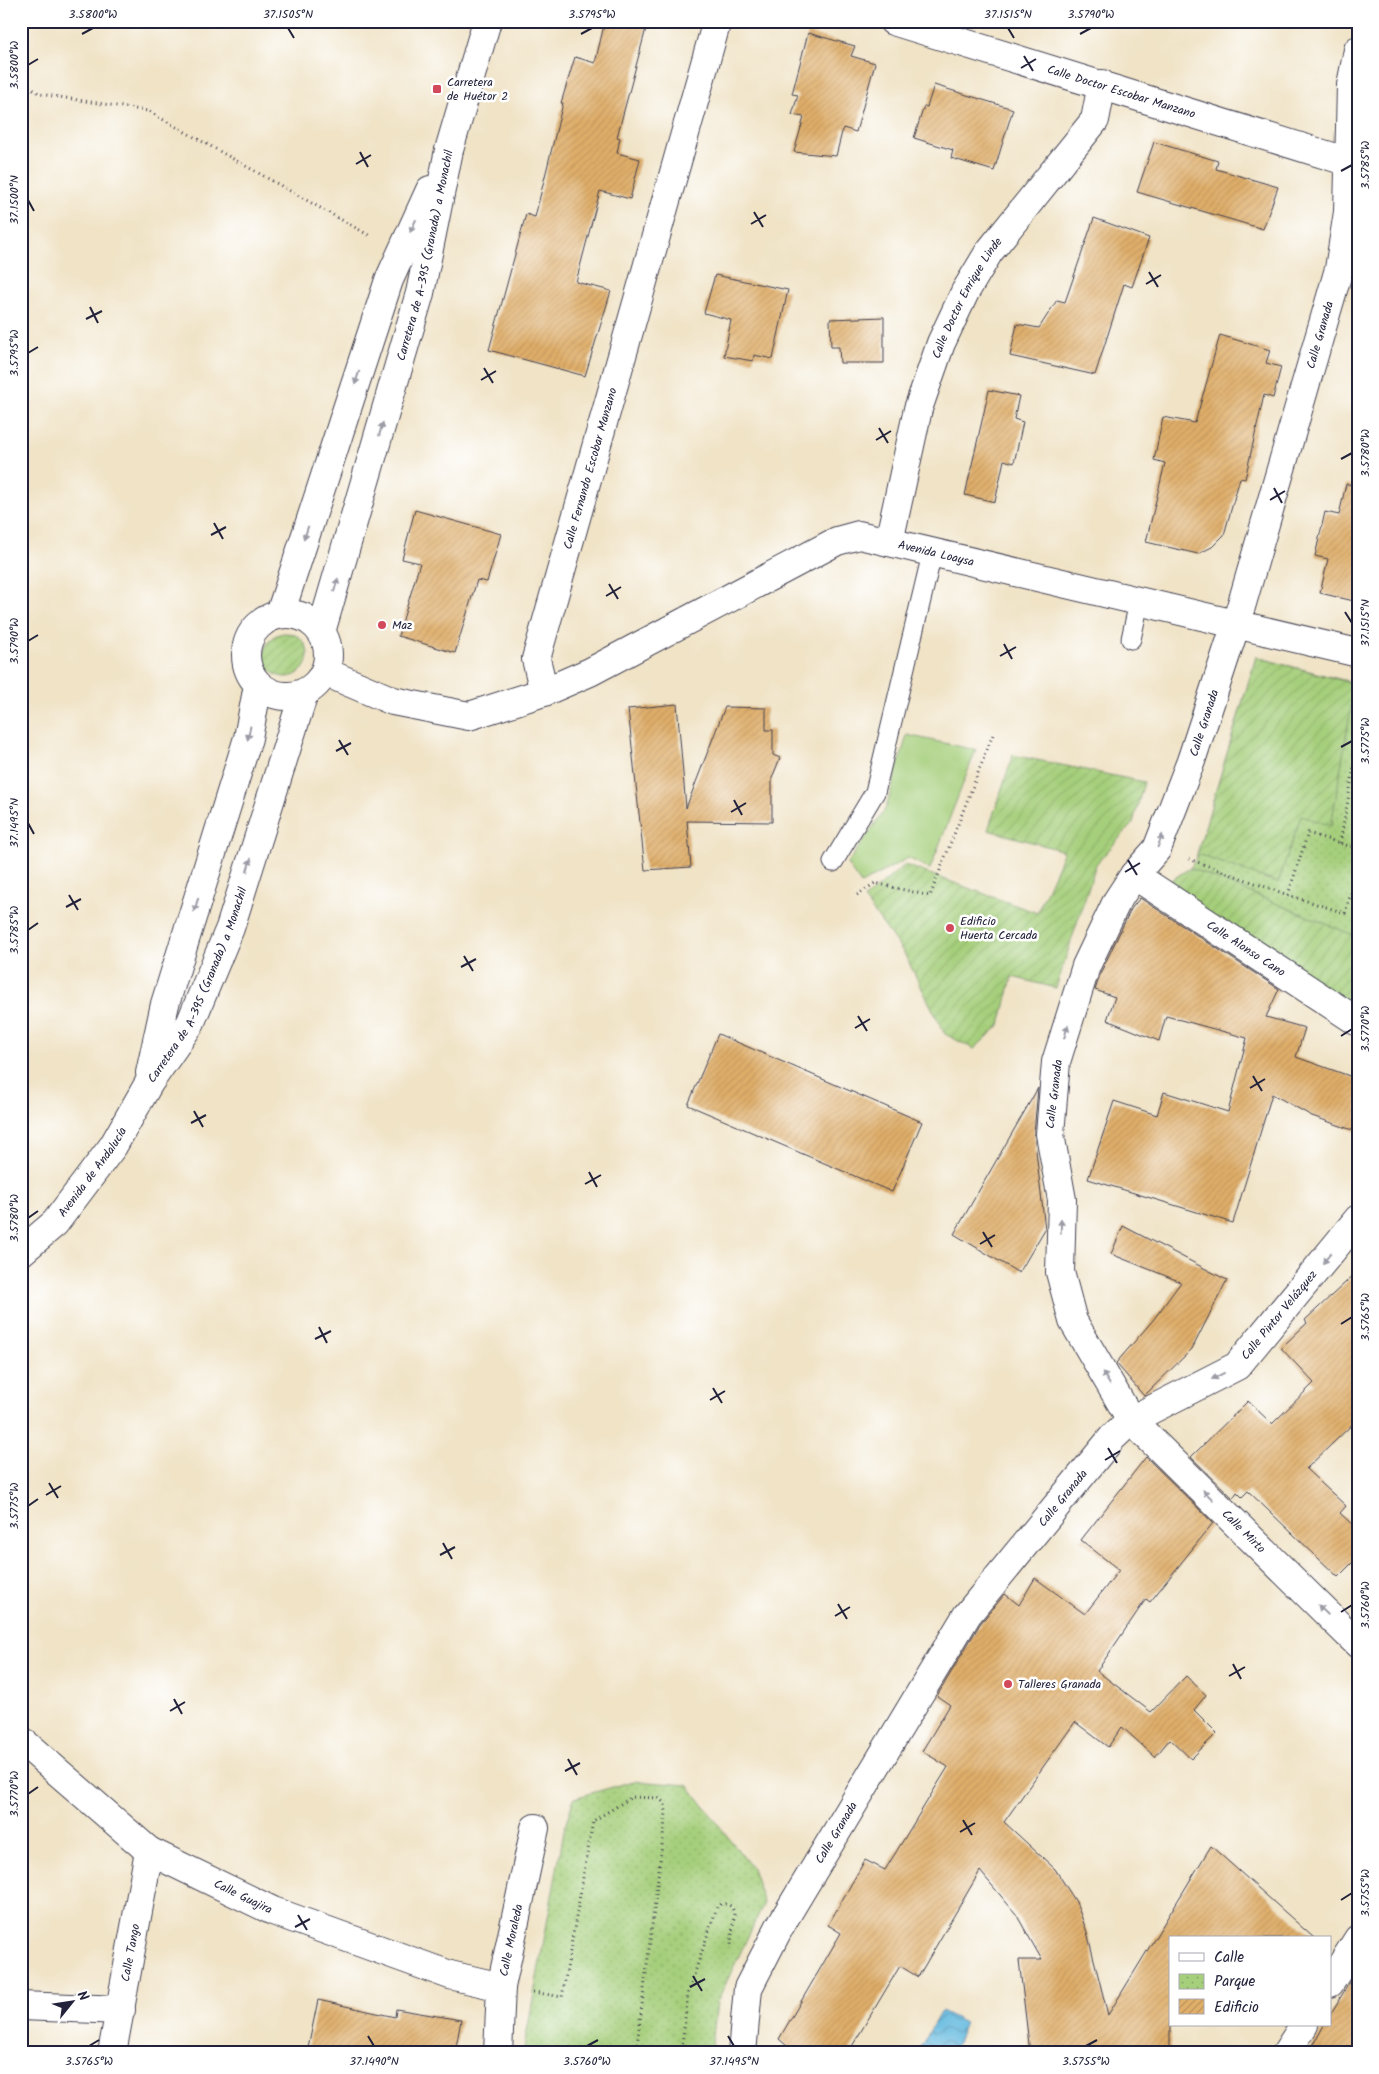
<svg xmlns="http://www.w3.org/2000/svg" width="1379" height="2074" font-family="Kalam,sans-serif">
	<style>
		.grass { fill: #a6cf7b; stroke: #64785b }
		.park { fill: url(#park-dots); stroke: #64785b }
		.garden { fill: url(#garden-furrows); stroke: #64785b }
		.water { fill: url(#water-waves); stroke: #426d8c }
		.building { fill: url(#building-hatch) }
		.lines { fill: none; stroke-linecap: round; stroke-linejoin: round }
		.service-casing { stroke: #413f50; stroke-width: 21 }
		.pedestrian-casing { stroke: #413f50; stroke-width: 30 }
		.minor-casing { stroke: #413f50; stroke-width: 30 }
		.tertiary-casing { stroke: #413f50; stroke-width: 30 }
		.path { stroke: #413f50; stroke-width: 3; stroke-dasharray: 1 4; stroke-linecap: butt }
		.service { stroke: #fff; stroke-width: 19 }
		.pedestrian { stroke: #fff; stroke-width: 28 }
		.minor { stroke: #fff; stroke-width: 28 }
		.tertiary { stroke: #fff; stroke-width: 28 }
		.oneway { fill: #9c9ca7 }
		.ticks { fill: none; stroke: #22223b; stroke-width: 2 }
		.poi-dot { fill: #d1495b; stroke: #fff; stroke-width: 2 }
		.labels { text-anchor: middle; stroke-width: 5; stroke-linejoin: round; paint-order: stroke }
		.poi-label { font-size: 12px; fill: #22223b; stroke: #fff; text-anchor: start }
		.street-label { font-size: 12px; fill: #22223b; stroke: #fff }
		.neatline { fill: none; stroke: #22223b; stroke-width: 2 }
		.ticks-label { font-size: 12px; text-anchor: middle; fill: #22223b }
	</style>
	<defs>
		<pattern id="park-dots" width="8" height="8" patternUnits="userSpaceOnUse" patternTransform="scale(1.25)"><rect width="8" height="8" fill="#a6cf7b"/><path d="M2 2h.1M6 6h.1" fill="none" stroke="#8fb16b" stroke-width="1.8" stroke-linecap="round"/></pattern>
		<pattern id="garden-furrows" width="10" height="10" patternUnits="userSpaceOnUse" patternTransform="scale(1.25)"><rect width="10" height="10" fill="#a6cf7b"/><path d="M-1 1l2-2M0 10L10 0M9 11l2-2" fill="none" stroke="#8fb16b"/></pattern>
		<pattern id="water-waves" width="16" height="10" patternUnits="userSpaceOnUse" patternTransform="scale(1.25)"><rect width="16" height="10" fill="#61b8de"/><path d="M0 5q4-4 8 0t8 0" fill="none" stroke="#5095b5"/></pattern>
		<pattern id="building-hatch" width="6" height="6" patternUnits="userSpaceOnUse" patternTransform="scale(1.25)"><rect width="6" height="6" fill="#dfae69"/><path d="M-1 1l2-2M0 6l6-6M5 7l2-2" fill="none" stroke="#bf955c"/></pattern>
	</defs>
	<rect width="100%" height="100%" fill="#fff"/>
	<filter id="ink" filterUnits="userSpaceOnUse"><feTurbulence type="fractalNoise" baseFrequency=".02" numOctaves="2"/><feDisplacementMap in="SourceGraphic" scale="10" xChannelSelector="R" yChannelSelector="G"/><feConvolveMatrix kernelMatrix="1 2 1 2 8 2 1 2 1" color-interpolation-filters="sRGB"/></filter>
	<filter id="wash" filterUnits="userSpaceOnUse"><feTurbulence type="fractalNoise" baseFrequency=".0096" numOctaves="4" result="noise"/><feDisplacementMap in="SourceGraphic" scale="20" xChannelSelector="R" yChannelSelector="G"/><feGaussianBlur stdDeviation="1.12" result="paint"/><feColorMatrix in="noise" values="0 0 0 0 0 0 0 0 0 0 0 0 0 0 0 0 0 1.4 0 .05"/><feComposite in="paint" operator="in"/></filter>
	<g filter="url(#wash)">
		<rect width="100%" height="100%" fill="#f0e3c6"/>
		<polygon class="grass" points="907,735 976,750 930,869 908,858 861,884 847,864 886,808"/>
		<g class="park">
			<polygon points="1256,657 1358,684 1358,1016 1161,887 1190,868 1195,861"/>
			<polygon points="634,1781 688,1785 752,1868 764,1903 717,2002 711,2053 523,2053 565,1826 574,1798"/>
		</g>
		<g class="garden">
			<circle cx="286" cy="655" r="22"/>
			<polygon points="1256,657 1355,684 1331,826 1301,816 1278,883 1197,854"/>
			<polygon points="1013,755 1144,782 1133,823 1096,864 1056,988 1012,977 1000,1025 974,1049 945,1034 904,953 864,899 905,865 1037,913 1064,851 988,830"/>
			<polygon points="1190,868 1358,937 1358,1016 1161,887"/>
		</g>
		<polygon class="water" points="941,2011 965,2023 955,2047 964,2053 917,2053"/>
		<g id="blocks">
			<g class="building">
				<polygon points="605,21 648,21 617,137 620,138 617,153 640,159 630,199 600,191 576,282 611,291 585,376 489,350 526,214 535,217 563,103 561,103 575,57 595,63"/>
				<polygon points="808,33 855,46 851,56 875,63 856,132 843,128 836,156 794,152 804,117 792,115 798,95 792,94"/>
				<polygon points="934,85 1013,109 994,171 951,158 953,150 914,138 924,106 927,107"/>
				<polygon points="1154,142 1218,161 1216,169 1278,187 1263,229 1137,192"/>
				<polygon points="1094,218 1149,238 1132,287 1124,284 1095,375 1010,356 1017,324 1039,328 1057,300 1065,302"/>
				<polygon points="715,275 788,290 773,359 754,355 753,361 724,356 731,320 704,313"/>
				<polygon points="884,317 884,363 840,363 839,347 831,347 830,319"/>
				<polygon points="1220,335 1270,350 1266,363 1281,367 1273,398 1264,395 1245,479 1240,478 1224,535 1212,547 1198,554 1146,542 1165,463 1154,460 1163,417 1195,423"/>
				<polygon points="989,390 1019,396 1014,419 1023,422 1014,463 1004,460 995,502 965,495"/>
				<polygon points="1346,484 1358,485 1358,602 1320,593 1328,559 1315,556 1325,512 1339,515"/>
				<polygon points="415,510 501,534 487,582 477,580 455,653 398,636 420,563 402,559"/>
				<polygon points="677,704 686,808 725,707 766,708 766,730 773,730 773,755 780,758 772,778 772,822 687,821 691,867 645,870 628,709"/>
				<polygon points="1140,898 1279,989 1266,1017 1305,1028 1296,1057 1358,1079 1358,1132 1312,1116 1272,1094 1233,1223 1088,1179 1114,1101 1157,1115 1164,1092 1228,1112 1247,1038 1166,1016 1159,1041 1107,1020 1115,997 1095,990 1101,972 1131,909"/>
				<polygon points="718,1034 922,1122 892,1192 688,1105"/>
				<polygon points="1038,1088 1034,1133 1045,1229 1019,1273 954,1234"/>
				<polygon points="1123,1226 1227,1280 1192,1349 1144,1396 1116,1363 1154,1319 1181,1282 1111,1254"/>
				<polygon points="1358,1271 1358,1419 1306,1469 1346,1506 1340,1513 1358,1530 1358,1557 1338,1577 1248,1491 1242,1497 1237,1492 1233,1498 1191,1457 1248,1401 1272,1424 1314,1383 1281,1348 1307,1323 1305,1320"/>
				<polygon points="1146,1457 1213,1523 1150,1602 1146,1599 1097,1671 1151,1712 1186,1676 1206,1695 1194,1710 1217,1733 1191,1759 1170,1739 1155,1757 1122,1727 1108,1747 1075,1722 1004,1822 1055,1869 1076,1902 1087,1932 1108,2015 1211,1846 1314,1938 1170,1938 1170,2053 1030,2053 1019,1960 1042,1960 1016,1914 980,1871 918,1977 900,1966 848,2053 795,2053 779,2039 841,1933 828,1925 865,1860 885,1870 948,1767 922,1751 950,1705 937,1696 980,1624 1005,1594 1019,1605 1035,1578 1085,1614 1119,1570 1081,1540"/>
				<polygon points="1358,1968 1358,2053 1309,2053 1324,2025 1330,2025 1330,2015"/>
				<polygon points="318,2000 395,2017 396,2009 461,2020 455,2053 307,2053"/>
			</g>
		</g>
	</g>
	<g filter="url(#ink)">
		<use href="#blocks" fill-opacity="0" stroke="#413f50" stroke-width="1"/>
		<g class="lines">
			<g class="service-casing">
				<g id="service">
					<polyline points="1131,639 1139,602"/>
					<polyline points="833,862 875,792 932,554"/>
				</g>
			</g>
			<g class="pedestrian-casing">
				<g id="pedestrian">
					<path id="s1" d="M1134,875L1358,1022"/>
				</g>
			</g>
			<g class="minor-casing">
				<g id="minor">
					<path id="s2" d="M893,21L1349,162"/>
					<path id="s3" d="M889,542L918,409L941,343L965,292L989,252L1095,120L1102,84"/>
					<path id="s4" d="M1236,624L1339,269L1348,212L1351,85L1358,50"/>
					<path id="s5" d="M544,692L536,659L717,21"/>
					<path id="s6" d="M1131,1420L1237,1366L1358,1219"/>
					<path id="s7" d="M21,1740L149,1851L273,1911L450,1975L501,1987"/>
					<polyline points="21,2006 121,2010"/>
					<path id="s8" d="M112,2053L149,1851"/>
					<path id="s9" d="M498,2053L501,1987L535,1828"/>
				</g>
			</g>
			<g class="tertiary-casing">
				<g id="tertiary">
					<polyline points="280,614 389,280 430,190"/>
					<circle cx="287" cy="655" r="41"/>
					<path id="s10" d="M1236,624L1191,761L1157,849L1134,875L1117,901L1086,966L1056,1062L1050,1134L1062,1200L1060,1272L1073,1321L1131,1420L1358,1644"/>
					<path id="s11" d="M321,632L420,293L449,150L487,21"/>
					<path id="s12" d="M325,672L393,701L469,716L544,692L590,672L837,541L859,535L1358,653"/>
					<polyline points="150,1073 165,1004 248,738 258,685"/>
					<path id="s13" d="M21,1252L55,1223L113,1146L149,1083L190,1024L230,928L304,693"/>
					<polyline points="1330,1983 1358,1939"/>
					<path id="s14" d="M742,2053L748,1988L780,1926L967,1615L1112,1438L1131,1420"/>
					<polyline points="1286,2053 1304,2025"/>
				</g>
			</g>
			<g class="path">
				<polyline points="21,80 40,94 148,111 372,237"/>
				<polyline points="1340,843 1358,746"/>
				<polyline points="1189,859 1288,895 1345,913 1358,870"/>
				<polyline points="857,895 875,883 930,896 994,732"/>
				<polyline points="1288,895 1308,833 1358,849"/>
				<polyline points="533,1992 562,1997 593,1821 632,1797 659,1798 665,1804 666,1813 636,2053"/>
				<path d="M681,2053L688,1993L717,1907C723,1902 726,1903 732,1907L734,1913L731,1945"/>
			</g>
			<use href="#service" class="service"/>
			<use href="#pedestrian" class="pedestrian"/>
			<use href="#minor" class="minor"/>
			<use href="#tertiary" class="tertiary"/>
		</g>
		<defs><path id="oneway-solid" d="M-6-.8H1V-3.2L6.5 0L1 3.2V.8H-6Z" transform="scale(1.25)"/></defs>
		<g class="oneway">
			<use href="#oneway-solid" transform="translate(413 226) rotate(115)"/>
			<use href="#oneway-solid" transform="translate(357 378) rotate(108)"/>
			<use href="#oneway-solid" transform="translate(381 429) rotate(-74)"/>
			<use href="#oneway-solid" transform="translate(306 533) rotate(108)"/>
			<use href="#oneway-solid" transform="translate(336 585) rotate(-74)"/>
			<use href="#oneway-solid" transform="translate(249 733) rotate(102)"/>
			<use href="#oneway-solid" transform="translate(1160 841) rotate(-69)"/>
			<use href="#oneway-solid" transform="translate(249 865) rotate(-73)"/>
			<use href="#oneway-solid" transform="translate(196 905) rotate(108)"/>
			<use href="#oneway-solid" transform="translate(1066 1032) rotate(-73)"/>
			<use href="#oneway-solid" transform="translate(1061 1226) rotate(-88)"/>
			<use href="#oneway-solid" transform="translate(1327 1258) rotate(128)"/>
			<use href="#oneway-solid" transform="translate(1218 1376) rotate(153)"/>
			<use href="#oneway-solid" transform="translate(1106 1378) rotate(-121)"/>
			<use href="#oneway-solid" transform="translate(1208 1495) rotate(-135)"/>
			<use href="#oneway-solid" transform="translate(1323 1610) rotate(-135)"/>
		</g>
	</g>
	<path class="ticks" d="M288,28L294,38M1008,28L1014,38M82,34L93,28M581,34L592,28M1080,34L1091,28M1024,56L1033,71M28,65L38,59M1021,68L1036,59M360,152L368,167M356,164L371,155M1341,171L1352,165M28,200L34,211M754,212L763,227M751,224L766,215M1149,272L1158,287M1146,284L1161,275M90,307L98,323M86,319L102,311M28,353L38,347M484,368L493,383M481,380L496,371M879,428L888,443M876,440L891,431M1341,459L1352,453M1274,488L1282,503M1270,500L1285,491M214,523L223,539M211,535L226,527M609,584L618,599M606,596L621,587M1345,612L1352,623M28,641L38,635M1004,644L1012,659M1000,656L1016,647M339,740L348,755M1341,747L1352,741M336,751L351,743M734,800L742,815M731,812L746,803M28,823L34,834M1128,860L1137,875M1125,872L1140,863M69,895L78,910M66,907L81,899M28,930L38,923M464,956L473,971M461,967L476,959M858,1016L867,1031M855,1028L870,1019M1341,1036L1352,1029M1253,1076L1262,1091M1250,1088L1265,1079M194,1111L203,1127M191,1123L206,1115M589,1172L597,1187M585,1184L601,1175M28,1218L38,1211M983,1232L992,1247M980,1244L995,1235M1341,1324L1352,1317M319,1327L327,1343M315,1339L331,1331M713,1388L722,1403M710,1400L725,1391M1108,1448L1117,1463M1105,1460L1120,1451M49,1483L58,1498M46,1495L61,1486M28,1506L38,1499M443,1543L452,1559M440,1555L455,1547M838,1604L847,1619M1341,1612L1352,1605M835,1616L850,1607M1233,1664L1241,1679M1229,1676L1245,1667M174,1699L182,1714M170,1711L185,1702M568,1759L577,1775M565,1771L580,1763M28,1794L38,1787M963,1820L972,1835M960,1832L975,1823M1341,1900L1352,1893M298,1915L307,1930M295,1927L310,1919M693,1976L702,1991M690,1987L705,1979M368,2036L374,2046M728,2036L734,2046M89,2046L99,2040M587,2046L598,2040M1086,2046L1097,2040"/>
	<g class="poi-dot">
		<rect x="432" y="84" width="10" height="10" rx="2.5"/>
		<circle cx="382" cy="625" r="5"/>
		<circle cx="950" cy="928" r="5"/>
		<circle cx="1008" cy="1684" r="5"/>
	</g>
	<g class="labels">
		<g class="poi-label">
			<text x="447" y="86">Carretera<tspan x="447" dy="14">de Huétor 2</tspan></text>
			<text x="392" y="629">Maz</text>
			<text x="960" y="925">Edificio<tspan x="960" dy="14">Huerta Cercada</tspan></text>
			<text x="1018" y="1688">Talleres Granada</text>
		</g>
		<g class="street-label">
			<text dy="4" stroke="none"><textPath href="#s2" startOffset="239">Calle Doctor Escobar Manzano</textPath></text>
			<text dy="4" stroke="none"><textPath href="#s11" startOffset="391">Carretera de A-395 (Granada) a Monachil</textPath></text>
			<text dy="4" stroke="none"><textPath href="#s3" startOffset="258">Calle Doctor Enrique Linde</textPath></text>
			<text dy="4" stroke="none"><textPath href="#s4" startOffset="301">Calle Granada</textPath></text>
			<text dy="4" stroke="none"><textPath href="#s5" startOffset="232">Calle Fernando Escobar Manzano</textPath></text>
			<text dy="4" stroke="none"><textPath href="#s12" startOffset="662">Avenida Loaysa</textPath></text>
			<text transform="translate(1204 723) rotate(-72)" y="4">Calle Granada</text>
			<text dy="4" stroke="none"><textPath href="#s1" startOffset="134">Calle Alonso Cano</textPath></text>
			<text dy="4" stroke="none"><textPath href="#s13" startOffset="324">Carretera de A-395 (Granada) a Monachil</textPath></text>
			<text transform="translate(1054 1094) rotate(-83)" y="4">Calle Granada</text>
			<text dy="4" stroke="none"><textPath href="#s13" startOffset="108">Avenida de Andalucía</textPath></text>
			<text dy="4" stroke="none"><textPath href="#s6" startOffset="185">Calle Pintor Velázquez</textPath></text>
			<text dy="4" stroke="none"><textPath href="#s14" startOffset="649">Calle Granada</textPath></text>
			<text dy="4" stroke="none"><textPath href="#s10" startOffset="1012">Calle Mirto</textPath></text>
			<text dy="4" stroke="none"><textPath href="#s14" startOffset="244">Calle Granada</textPath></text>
			<text dy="4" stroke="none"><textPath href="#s7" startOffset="274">Calle Guajira</textPath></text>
			<text dy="4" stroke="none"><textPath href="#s9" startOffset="114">Calle Moraleda</textPath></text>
			<text dy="4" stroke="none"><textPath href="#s8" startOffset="102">Calle Tango</textPath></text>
		</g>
	</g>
	<rect width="1379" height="2074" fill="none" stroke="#fff" stroke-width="55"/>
	<rect x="1169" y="1936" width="162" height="90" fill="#ffffff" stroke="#a7a7b1"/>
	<rect x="1179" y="1953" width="25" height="8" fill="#ffffff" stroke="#a7a7b1"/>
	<text x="1214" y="1962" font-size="15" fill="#22223b">Calle</text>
	<rect x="1179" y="1974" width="25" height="15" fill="url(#park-dots)" stroke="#a7a7b1"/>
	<text x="1214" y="1986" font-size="15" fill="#22223b">Parque</text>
	<rect x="1179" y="1999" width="25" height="15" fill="url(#building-hatch)" stroke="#a7a7b1"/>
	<text x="1214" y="2012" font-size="15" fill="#22223b">Edificio</text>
	<g transform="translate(72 2002) rotate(60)" stroke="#ffffff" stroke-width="4" paint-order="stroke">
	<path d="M0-4L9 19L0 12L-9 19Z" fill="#22223b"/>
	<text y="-8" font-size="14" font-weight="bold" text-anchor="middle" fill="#22223b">N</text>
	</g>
	<rect x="28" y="28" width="1324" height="2018" class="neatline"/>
	<g class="ticks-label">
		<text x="93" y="18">3.5800°W</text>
		<text x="288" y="18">37.1505°N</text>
		<text x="592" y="18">3.5795°W</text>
		<text x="1008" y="18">37.1515°N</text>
		<text x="1091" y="18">3.5790°W</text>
		<text transform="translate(14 65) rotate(-90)" y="4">3.5800°W</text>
		<text transform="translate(1365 165) rotate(-90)" y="4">3.5785°W</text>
		<text transform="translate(14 200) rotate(-90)" y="4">37.1500°N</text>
		<text transform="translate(14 353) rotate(-90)" y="4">3.5795°W</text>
		<text transform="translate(1365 453) rotate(-90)" y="4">3.5780°W</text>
		<text transform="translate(1365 623) rotate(-90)" y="4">37.1515°N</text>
		<text transform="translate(14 641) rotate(-90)" y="4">3.5790°W</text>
		<text transform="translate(1365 741) rotate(-90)" y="4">3.5775°W</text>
		<text transform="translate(14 823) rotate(-90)" y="4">37.1495°N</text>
		<text transform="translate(14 930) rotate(-90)" y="4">3.5785°W</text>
		<text transform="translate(1365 1029) rotate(-90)" y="4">3.5770°W</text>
		<text transform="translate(14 1218) rotate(-90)" y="4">3.5780°W</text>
		<text transform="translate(1365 1317) rotate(-90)" y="4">3.5765°W</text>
		<text transform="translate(14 1506) rotate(-90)" y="4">3.5775°W</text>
		<text transform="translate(1365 1605) rotate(-90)" y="4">3.5760°W</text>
		<text transform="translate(14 1794) rotate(-90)" y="4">3.5770°W</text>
		<text transform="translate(1365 1893) rotate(-90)" y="4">3.5755°W</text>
		<text x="89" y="2065">3.5765°W</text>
		<text x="374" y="2065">37.1490°N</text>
		<text x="587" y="2065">3.5760°W</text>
		<text x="734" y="2065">37.1495°N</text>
		<text x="1086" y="2065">3.5755°W</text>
	</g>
</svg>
